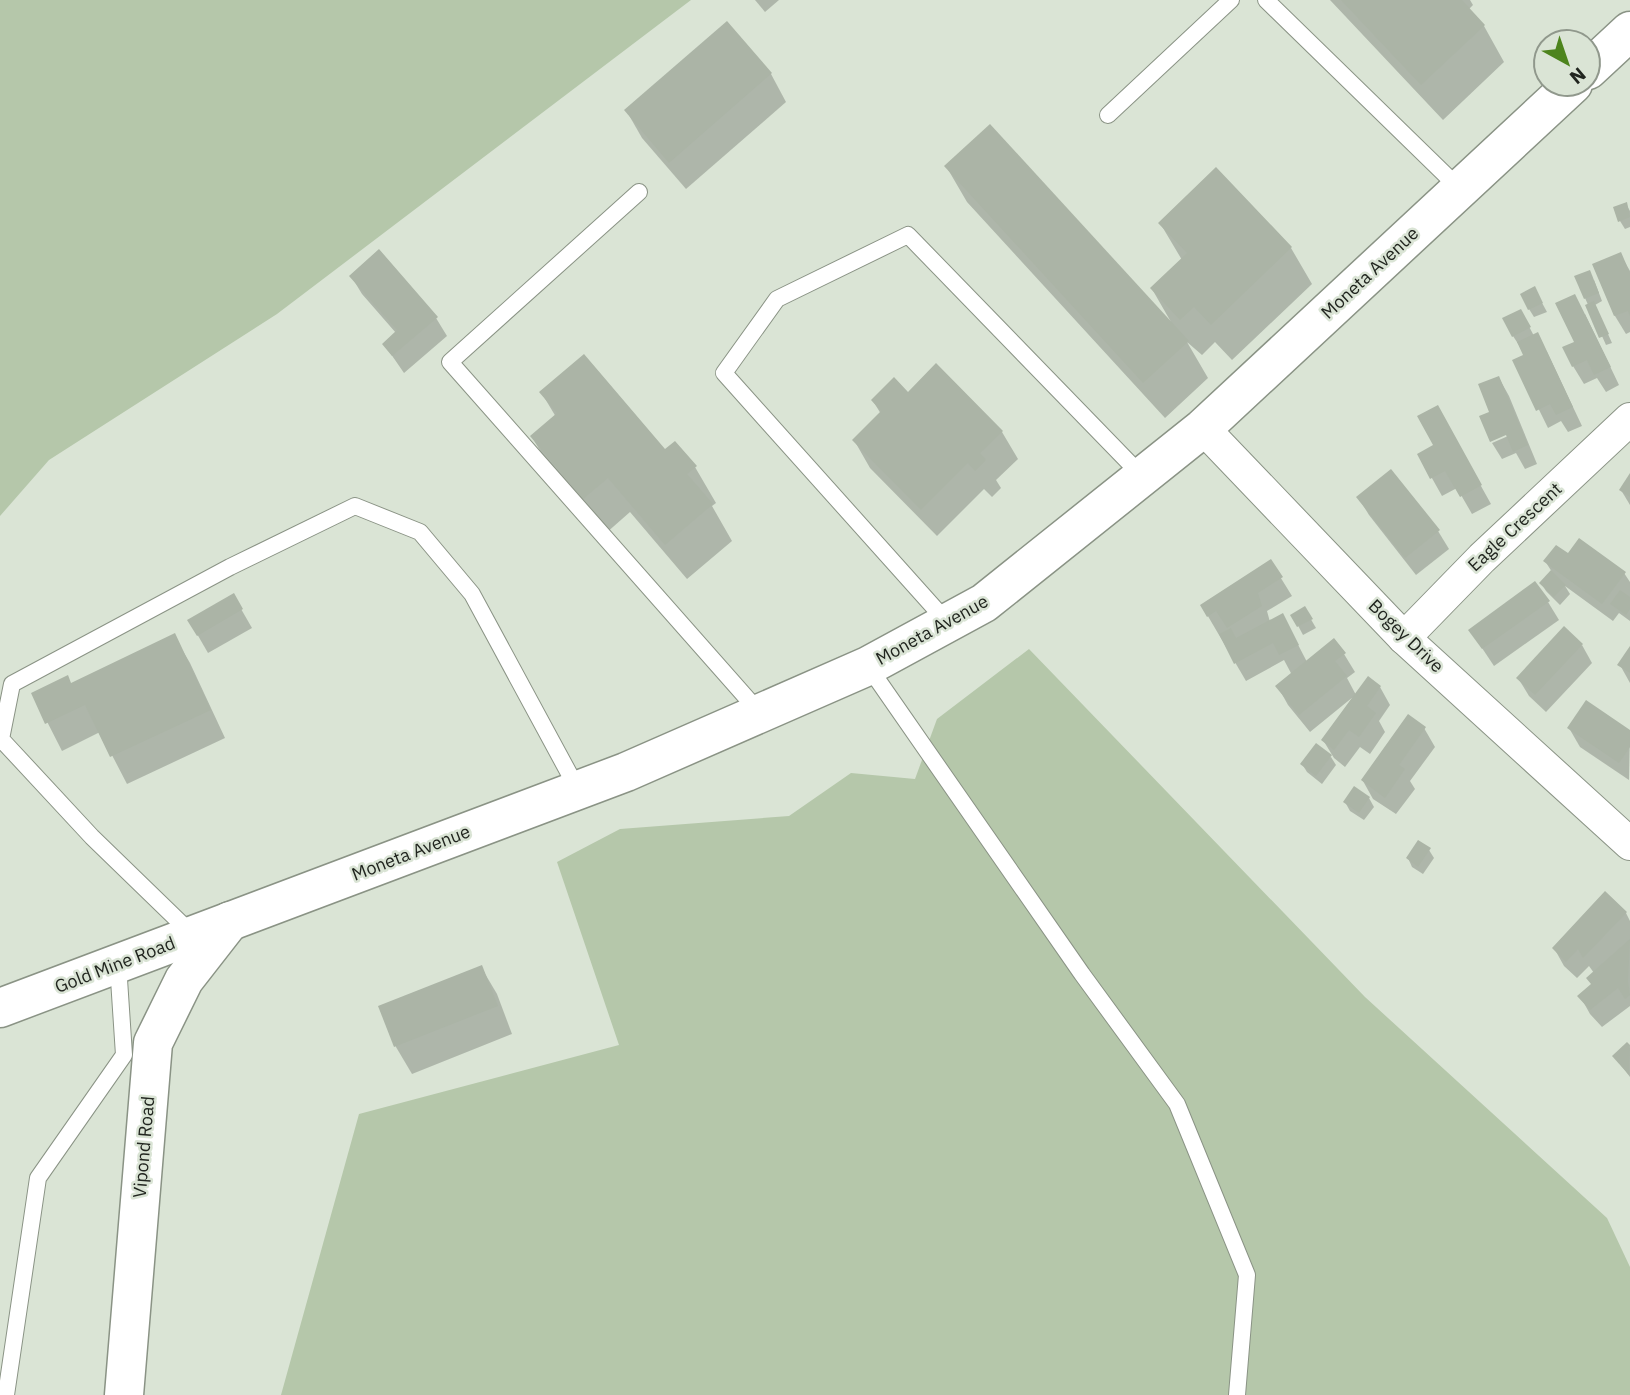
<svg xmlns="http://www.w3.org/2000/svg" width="1630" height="1395" font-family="'IBM Plex Sans',sans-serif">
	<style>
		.green { fill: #b5c7aa }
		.shadow { fill: #0003 }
		.building { fill: #abb4a6 }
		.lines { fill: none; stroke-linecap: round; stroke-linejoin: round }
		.service-casing { stroke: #8a9385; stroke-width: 18 }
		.minor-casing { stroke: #8a9385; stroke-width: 34 }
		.tertiary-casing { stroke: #8a9385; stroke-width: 41 }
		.service { stroke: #fff; stroke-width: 16 }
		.minor { stroke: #fff; stroke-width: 32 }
		.tertiary { stroke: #fff; stroke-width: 38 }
		.labels { text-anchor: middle; stroke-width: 5; stroke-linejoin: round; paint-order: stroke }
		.street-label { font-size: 18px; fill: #21251f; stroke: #dae4d5 }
	</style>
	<rect width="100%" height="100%" fill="#dae4d5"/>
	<g class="green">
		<polygon points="0,0 691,0 277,314 49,460 0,516"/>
		<polygon points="1029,649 1365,997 1607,1218 1630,1267 1630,1395 281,1395 359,1114 619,1045 557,862 620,829 789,816 851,773 915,779 937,719"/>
	</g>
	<g class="shadow">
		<polygon points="755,0 779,0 765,12"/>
		<polygon points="1330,0 1470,0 1473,5 1468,10 1484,26 1504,62 1443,120"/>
		<polygon points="727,24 771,74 786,102 686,189 642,138 626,110"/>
		<polygon points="946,166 1171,322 1152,289 1182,260 1160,223 1291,248 1312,284 1232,360 1215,342 1202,355 1187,342 1208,378 1165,418 967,202"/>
		<polygon points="1626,204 1630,211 1630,227 1625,229 1620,221"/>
		<polygon points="1620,254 1630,271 1630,332 1626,334 1615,316 1595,265"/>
		<polygon points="351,276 436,318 447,336 404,373 384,344 396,333 362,294"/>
		<polygon points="1594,280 1602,301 1595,305 1612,343 1606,345 1585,298"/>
		<polygon points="1534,288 1547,312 1534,317 1529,309"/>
		<polygon points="1521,311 1534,336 1547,352 1582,426 1568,432 1561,421 1548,428 1515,361 1526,356 1513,336"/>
		<polygon points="1585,314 1619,385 1606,392 1597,378 1584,384 1573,366 1577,343"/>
		<polygon points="1499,378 1509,396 1537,464 1525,469 1516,453 1502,459 1492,443 1515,433 1492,413"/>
		<polygon points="541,392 665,452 675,443 695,467 716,503 712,506 732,541 687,579 630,512 605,534 553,473 532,437 556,417"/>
		<polygon points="908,394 1002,432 1018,459 996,480 1001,488 992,497 984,489 937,536 870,468 854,440 881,414 873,401"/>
		<polygon points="1437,407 1491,504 1472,514 1457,488 1442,496 1419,455 1436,446"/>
		<polygon points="1630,476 1630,505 1621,490"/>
		<polygon points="1358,497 1438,531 1449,549 1416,575 1369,515"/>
		<polygon points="1569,556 1624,573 1630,582 1630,621 1619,613 1613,621 1565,586 1570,594 1560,605 1546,591 1541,583 1552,572 1545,561"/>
		<polygon points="1271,562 1292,596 1267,611 1270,622 1292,633 1307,662 1344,654 1355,672 1347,678 1356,695 1380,687 1390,705 1379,721 1385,732 1370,754 1360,747 1345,767 1334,758 1323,740 1353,697 1310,732 1288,705 1278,687 1292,675 1284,660 1246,681 1202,606"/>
		<polygon points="233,595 252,628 208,653 189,620"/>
		<polygon points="1548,602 1559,620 1494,666 1470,630"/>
		<polygon points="1305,609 1316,628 1303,635 1293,616"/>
		<polygon points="174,636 190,663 225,738 127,784 100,732 62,751 33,694 71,685"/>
		<polygon points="1582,645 1592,663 1546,712 1529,696 1518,678"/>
		<polygon points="1630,649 1630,683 1620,665"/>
		<polygon points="1424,728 1435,747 1410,781 1415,789 1396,814 1373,799 1363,781"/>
		<polygon points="1569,728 1630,732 1629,780 1580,747"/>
		<polygon points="1331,757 1336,765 1322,784 1307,772 1302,764"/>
		<polygon points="1369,798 1374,807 1364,820 1350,811 1345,802"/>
		<polygon points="1429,850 1434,858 1423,874 1412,867 1408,858"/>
		<polygon points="1605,894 1626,913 1630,921 1630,1006 1602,1027 1590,1014 1580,996 1592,985 1594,973 1589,966 1577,978 1564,966 1554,948"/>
		<polygon points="481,967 497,994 512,1034 412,1074 396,1047 381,1007"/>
		<polygon points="1627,1045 1630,1048 1630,1077 1614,1056"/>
	</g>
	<g class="building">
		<polygon points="1341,0 1462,0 1485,25 1421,85"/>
		<polygon points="727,21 772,73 669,163 624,110"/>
		<polygon points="990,124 1189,341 1143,383 944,166"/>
		<polygon points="1216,167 1292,247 1211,325 1194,307 1180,320 1150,288 1187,253 1158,223"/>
		<polygon points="1627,202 1630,217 1618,222 1613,207"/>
		<polygon points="379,249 438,317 392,356 382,344 397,330 349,276"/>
		<polygon points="1621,252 1630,273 1630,316 1628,311 1614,316 1592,264"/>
		<polygon points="1590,270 1599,293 1584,299 1574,276"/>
		<polygon points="1535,286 1543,303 1528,310 1520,294"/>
		<polygon points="1575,294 1611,367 1594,375 1587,360 1572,367 1562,347 1574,342 1555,303"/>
		<polygon points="1594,301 1609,334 1599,338 1585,305"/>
		<polygon points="1521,309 1531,327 1512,337 1502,318"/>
		<polygon points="1538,332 1573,407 1556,415 1550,404 1536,411 1512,360 1523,355 1517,342"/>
		<polygon points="584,354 665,449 675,441 697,466 687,474 713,504 665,545 608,478 583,499 530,436 557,413 539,392"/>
		<polygon points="936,363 1003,431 980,453 986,460 975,471 968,463 921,510 852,440 881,411 871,400 894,377 908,392"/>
		<polygon points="1499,376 1528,445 1513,452 1506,435 1490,442 1479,416 1489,412 1478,384"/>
		<polygon points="1438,405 1482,485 1460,497 1445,471 1430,479 1417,454 1433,445 1417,416"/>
		<polygon points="1391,469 1440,530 1405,558 1356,497"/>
		<polygon points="1630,473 1630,497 1619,490"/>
		<polygon points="1579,538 1626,572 1602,604 1543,561 1556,545 1568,553"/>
		<polygon points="1271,559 1283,577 1258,593 1262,606 1227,628 1216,611 1207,617 1200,605"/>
		<polygon points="1551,570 1566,585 1554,597 1539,583"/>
		<polygon points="1535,581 1550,601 1482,649 1468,630"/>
		<polygon points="1620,590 1630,597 1630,609 1626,615 1610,604"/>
		<polygon points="234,593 243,609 197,636 187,620"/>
		<polygon points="1305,606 1313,619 1297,627 1290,615"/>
		<polygon points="1283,613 1299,645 1279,655 1273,643 1234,664 1219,634 1231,628 1236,638"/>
		<polygon points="1564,626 1583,644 1535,695 1516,678"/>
		<polygon points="175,633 211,710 110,757 85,705 45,724 31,693 68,675 71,683"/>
		<polygon points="1334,638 1346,653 1335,661 1347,676 1299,715 1275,686"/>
		<polygon points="1630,646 1630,673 1617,665"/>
		<polygon points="1368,676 1381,686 1367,706 1376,713 1359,737 1349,730 1334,750 1321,740"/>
		<polygon points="1586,700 1630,730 1630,747 1619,763 1567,728"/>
		<polygon points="1408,714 1426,727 1399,765 1405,769 1385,798 1361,780"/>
		<polygon points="1316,743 1332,755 1316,776 1300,764"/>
		<polygon points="1354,786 1370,797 1359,813 1343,802"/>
		<polygon points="1418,840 1431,848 1418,867 1406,858"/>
		<polygon points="1605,891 1627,912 1583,958 1578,949 1566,962 1552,948"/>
		<polygon points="1630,939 1628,981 1630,995 1625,999 1618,988 1590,1010 1577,996 1591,984 1586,978"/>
		<polygon points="482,965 498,1006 394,1047 378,1006"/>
		<polygon points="1627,1042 1630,1045 1629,1075 1612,1056"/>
	</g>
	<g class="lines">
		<g class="service-casing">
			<g id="service">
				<polyline points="1266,0 1460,189"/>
				<polyline points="1108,115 1231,0"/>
				<polyline points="639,192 450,362 760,713"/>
				<polyline points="947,622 724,373 777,299 908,235 1143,477"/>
				<polyline points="868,666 1082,974 1177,1104 1247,1275 1237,1395"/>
				<polyline points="192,934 92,837 1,739 12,684 230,567 355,506 420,532 472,594 578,790"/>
				<polyline points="6,1395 38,1178 124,1055 118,964"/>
			</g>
		</g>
		<g class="minor-casing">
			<g id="minor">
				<polyline points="1203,428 1404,638 1630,844"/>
				<polyline points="1404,638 1482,558 1630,419"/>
			</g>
		</g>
		<g class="tertiary-casing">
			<g id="tertiary">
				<polyline points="1588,70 1630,31"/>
				<polyline points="0,1008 626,772 868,666 984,603 1203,428 1573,84"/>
				<polyline points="124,1395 153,1043 184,980 230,921"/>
			</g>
		</g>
		<use href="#service" class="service"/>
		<use href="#minor" class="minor"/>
		<use href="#tertiary" class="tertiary"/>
	</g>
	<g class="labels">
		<g class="street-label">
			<text transform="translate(1370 273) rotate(-43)" y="6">Moneta Avenue</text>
			<text transform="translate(1515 527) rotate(-43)" y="6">Eagle Crescent</text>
			<text transform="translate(932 630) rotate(-29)" y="6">Moneta Avenue</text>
			<text transform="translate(1406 636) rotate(44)" y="6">Bogey Drive</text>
			<text transform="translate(411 853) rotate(-21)" y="6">Moneta Avenue</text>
			<text transform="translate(115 965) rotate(-21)" y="6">Gold Mine Road</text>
			<text transform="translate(144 1147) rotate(-85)" y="6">Vipond Road</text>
		</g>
	</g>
	<g transform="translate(1567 63) rotate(140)"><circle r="33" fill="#dae4d5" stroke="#90988c" stroke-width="2"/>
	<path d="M0-5L12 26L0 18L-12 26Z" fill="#4d841d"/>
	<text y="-10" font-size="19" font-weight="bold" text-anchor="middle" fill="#21251f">N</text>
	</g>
</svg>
